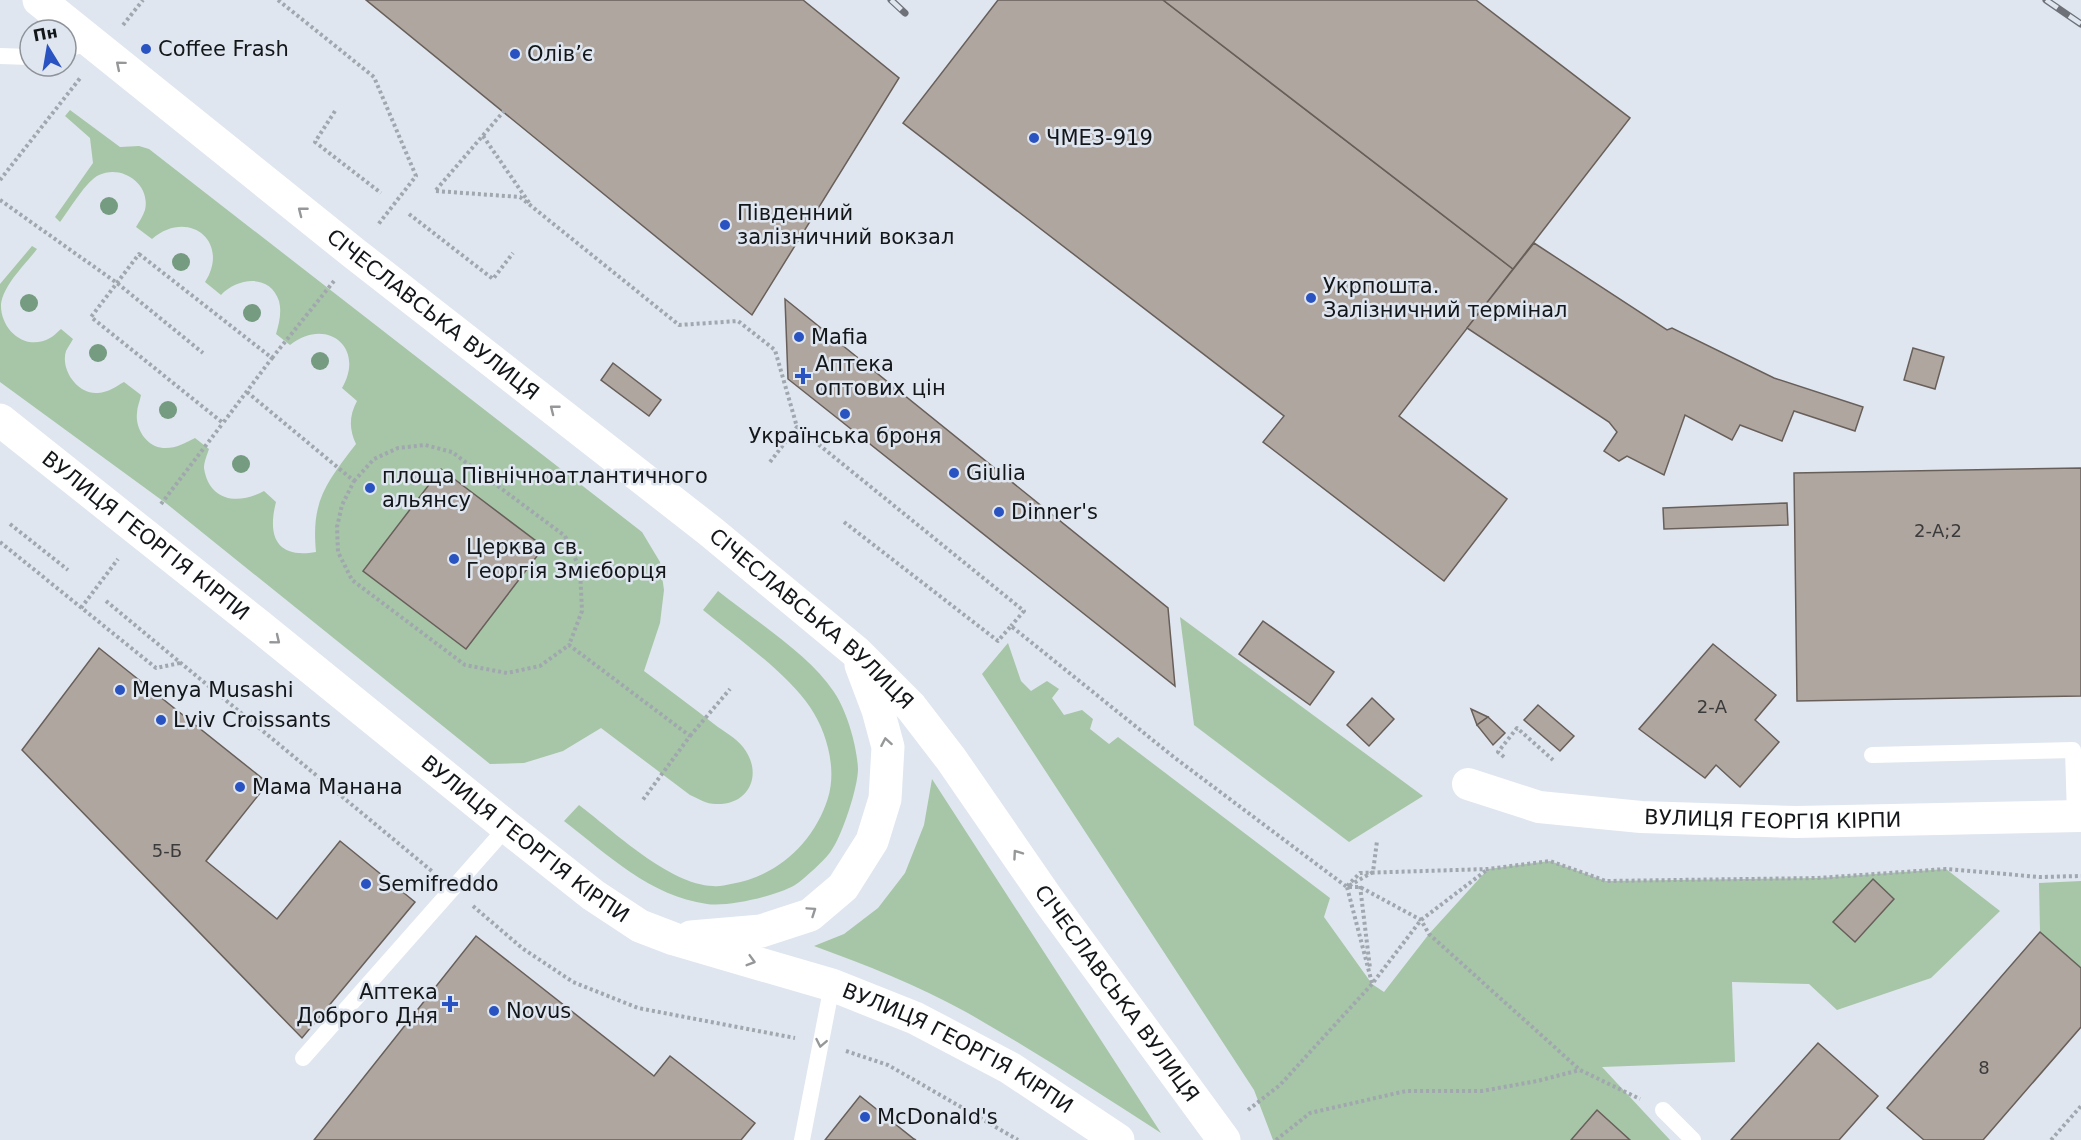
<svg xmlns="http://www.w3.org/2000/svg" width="2081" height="1140" font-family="'DejaVu Sans',sans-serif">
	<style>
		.green { fill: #a6c6a7 }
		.building { fill: #b0a6a0; stroke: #685f5a; stroke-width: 1.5 }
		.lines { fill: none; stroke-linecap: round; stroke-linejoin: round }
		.path { stroke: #a1a7ae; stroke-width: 4; stroke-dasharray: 3 3; stroke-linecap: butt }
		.service { stroke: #fff; stroke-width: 16 }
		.minor { stroke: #fff; stroke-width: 32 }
		.tertiary { stroke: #fff; stroke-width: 33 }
		.rail-casing { stroke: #6e7278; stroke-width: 7 }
		.rail { stroke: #dfe6ef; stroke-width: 4.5; stroke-dasharray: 14; stroke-linecap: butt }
		.tree { fill: #759b80 }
		.oneway { stroke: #959798 }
		.poi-dot { fill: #2a53c2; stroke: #dfe6ef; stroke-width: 2 }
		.labels { text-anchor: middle; stroke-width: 5; stroke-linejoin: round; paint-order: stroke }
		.number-label { font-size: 18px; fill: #3b3b3c }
		.poi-label { font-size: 21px; fill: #14171a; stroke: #dfe6ef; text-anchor: start }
		.street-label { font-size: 21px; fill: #14171a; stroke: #dfe6ef }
	</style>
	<rect width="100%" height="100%" fill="#dfe6ef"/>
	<g class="green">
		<path d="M70,110L120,147L139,146L149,149L642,532L660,562L664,590L660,623L644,671C667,688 691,706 714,724C723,731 736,738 743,747C763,772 751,805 716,804C706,804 699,799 690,795L601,728L563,751L524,763L490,764L167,504L0,382V284L32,246L37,249C25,265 4,284 1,304C0,330 26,352 50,338C54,336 57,332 61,329L73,339C71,343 68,347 66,351C60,370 78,395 98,393C109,392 115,387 124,382L141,395C140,401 137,407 137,413C135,429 147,447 163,448C175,449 185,443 195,438L209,449C207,455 204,462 204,468C209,502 239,505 264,491L276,502C267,537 277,559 316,552C311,501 326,483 356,444C349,429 349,416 357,401L342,388C366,347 326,316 290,345L276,334C279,324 282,312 279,301C270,273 237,278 221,295L205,282C231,241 188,208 152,239L136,227C139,222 143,216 145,210C151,184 122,164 99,175C86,181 70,209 60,222L55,217L93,163L90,138L65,116Z"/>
		<path d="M718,591C754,620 809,654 834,692C847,711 857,746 858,769C858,787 842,836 831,851C827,858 802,881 795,885C776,896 729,907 707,904C650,896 608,855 564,821L579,805C612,830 670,885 713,886C719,887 725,885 731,884C776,877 814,843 828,798C837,769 827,732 810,707C787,673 736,637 703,610Z"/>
		<polygon points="1180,617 1423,796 1349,842 1194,725"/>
		<polygon points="1008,643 1021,681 1031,691 1047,681 1059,689 1052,698 1064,715 1082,710 1093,719 1090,729 1109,744 1118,737 1330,898 1324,917 1372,984 1384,992 1429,934 1488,869 1550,861 1606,881 1818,878 1946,869 2000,911 1931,978 1837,1010 1809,984 1732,982 1735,1062 1602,1067 1670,1140 1273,1140 1254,1090 982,674"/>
		<path d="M932,779L1161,1133C1097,1092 1033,1050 966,1012C917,985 866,965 814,946L844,934L878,908L905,873L924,825Z"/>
		<polygon points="2081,881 2081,968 2040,932 2039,883"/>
	</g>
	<g class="building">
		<polygon points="366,0 803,0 899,78 752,315"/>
		<polygon points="998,0 1163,0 1513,269 1399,416 1507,499 1444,581 1263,442 1284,416 903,123"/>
		<polygon points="1163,0 1476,0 1630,118 1513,269"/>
		<polygon points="1534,243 1667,330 1672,328 1774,378 1863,407 1855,431 1794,411 1782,441 1740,425 1732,440 1685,415 1664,475 1627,456 1619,461 1604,451 1617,432 1609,422 1467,328"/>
		<polygon points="785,299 1168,608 1175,686 788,379"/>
		<polygon points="1913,348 1944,357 1935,389 1904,380"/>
		<polygon points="613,363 661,400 649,416 601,380"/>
		<polygon points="2081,468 2081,696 1797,701 1794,473"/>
		<polygon points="441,469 544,547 466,649 363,571"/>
		<polygon points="1787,503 1788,525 1664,529 1663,508"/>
		<polygon points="1263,621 1334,672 1310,705 1239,654"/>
		<polygon points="1713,644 1776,695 1755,720 1779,742 1740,787 1716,765 1705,778 1639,729"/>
		<polygon points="99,648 268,783 206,861 277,919 340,841 415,902 302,1038 22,750"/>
		<polygon points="1372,698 1394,719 1369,746 1347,725"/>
		<polygon points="1538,705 1574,736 1560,751 1524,720"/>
		<polygon points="1471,709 1488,717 1477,725"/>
		<polygon points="1488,717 1505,733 1493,745 1477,725"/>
		<polygon points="1873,879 1894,899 1855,942 1833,922"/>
		<polygon points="2040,932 2081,968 2081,1027 1983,1140 1924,1140 1887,1108"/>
		<polygon points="476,936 654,1076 670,1056 755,1123 741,1140 314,1140"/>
		<polygon points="1818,1043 1878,1096 1839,1140 1731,1140"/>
		<polygon points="860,1096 914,1139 916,1140 825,1140"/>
		<polygon points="1597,1110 1630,1140 1571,1140"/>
	</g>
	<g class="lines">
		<g class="path">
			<polyline points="278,0 374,77 416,176 377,226"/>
			<polyline points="123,25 143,0"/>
			<polyline points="335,111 315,142 381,193"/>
			<polyline points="483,136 530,204"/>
			<polyline points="0,180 81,77"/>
			<polyline points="436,190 504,111"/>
			<polyline points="436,191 520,197 679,325 738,321 775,350 797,427"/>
			<polyline points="0,200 117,283 203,353"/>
			<polyline points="409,214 493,279 513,253"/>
			<polygon points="139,254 272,358 223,423 91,317"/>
			<polyline points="272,358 334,281"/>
			<polyline points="247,392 354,481 342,505 337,527 338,552 352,580 465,665 507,673 540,666 569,645 690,736 642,801"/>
			<polyline points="770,462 797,427 1024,611 1011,626"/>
			<polyline points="354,481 374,459 398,448 425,445 452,452 565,536 580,569 582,611 569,645"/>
			<polyline points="161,504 223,423"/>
			<polyline points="844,522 998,641 1011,626 1175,758 1347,887 1360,887 1421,920 1429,934 1580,1070 1640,1099"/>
			<polyline points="10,524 68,570"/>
			<polyline points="0,542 156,668 180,663"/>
			<polyline points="106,601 433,872"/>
			<polyline points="81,608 118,559"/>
			<polyline points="690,736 730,689"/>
			<polyline points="1504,757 1498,752 1517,728 1553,760"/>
			<polyline points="1347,886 1360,873 1488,869 1550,861 1606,881 1818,878 1946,869 2040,877 2081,876"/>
			<polyline points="1360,886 1370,968"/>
			<polyline points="473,906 522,948 573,982 638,1008 795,1038"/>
			<polyline points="1372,983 1347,887 1373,872 1377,841"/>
			<polyline points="846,1051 888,1065 1018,1140"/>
			<polyline points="1248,1110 1280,1085 1372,984 1421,920 1488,869"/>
			<polyline points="1276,1140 1310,1113 1406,1091 1482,1091 1537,1081 1580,1070"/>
			<polyline points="2051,1140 2081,1106"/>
		</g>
		<g class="service">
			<polyline points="66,49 91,43"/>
			<polyline points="0,56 30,57"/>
			<polyline points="1872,755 2073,750 2075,816"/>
			<polyline points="303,1058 507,827"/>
			<polyline points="1663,1110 1693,1140"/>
			<polyline points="802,1140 832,985"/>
		</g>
		<path class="minor" id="s1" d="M1468,784L1539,807L1641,817L1796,822L2081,816"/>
		<g class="tertiary">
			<path id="s2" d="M39,0L355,254L710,531L856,652L911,707L951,759L1049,901L1224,1140"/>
			<path id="s3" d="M0,420L258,625L507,827L593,895L640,926L674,939L832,985L915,1018L1010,1068L1118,1140"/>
			<polyline points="691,937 761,931 810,915 843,887 872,841 885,799 888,747 878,710 861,665"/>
		</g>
		<g class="rail-casing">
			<g id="rail">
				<polyline points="891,0 905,13"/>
				<polyline points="2046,0 2081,24"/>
			</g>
		</g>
		<use href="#rail" class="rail"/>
	</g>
	<g class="tree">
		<circle cx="109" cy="206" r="9"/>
		<circle cx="181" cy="262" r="9"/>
		<circle cx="29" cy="303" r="9"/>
		<circle cx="252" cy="313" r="9"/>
		<circle cx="98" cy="353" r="9"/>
		<circle cx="320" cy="361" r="9"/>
		<circle cx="168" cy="410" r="9"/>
		<circle cx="241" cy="464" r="9"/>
	</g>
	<defs><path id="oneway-chevron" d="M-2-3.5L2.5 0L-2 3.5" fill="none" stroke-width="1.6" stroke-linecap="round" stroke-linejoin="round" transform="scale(1.5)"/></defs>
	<g class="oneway">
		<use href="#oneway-chevron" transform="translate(120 65) rotate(-140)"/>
		<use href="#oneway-chevron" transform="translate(302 211) rotate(-142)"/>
		<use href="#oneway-chevron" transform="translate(554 409) rotate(-142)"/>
		<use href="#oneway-chevron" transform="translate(276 640) rotate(39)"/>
		<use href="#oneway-chevron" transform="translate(886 742) rotate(-100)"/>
		<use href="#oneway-chevron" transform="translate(1017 854) rotate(-125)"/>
		<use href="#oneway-chevron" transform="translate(812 911) rotate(-34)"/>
		<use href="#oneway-chevron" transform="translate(751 961) rotate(16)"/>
		<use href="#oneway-chevron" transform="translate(821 1043) rotate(101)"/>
	</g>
	<g class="poi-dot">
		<circle cx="146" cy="49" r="6"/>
		<circle cx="515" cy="54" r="6"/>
		<circle cx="1034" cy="138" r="6"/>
		<circle cx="725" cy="225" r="6"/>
		<circle cx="1311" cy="298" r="6"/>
		<circle cx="799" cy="337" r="6"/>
		<path d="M800 367h6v6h6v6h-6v6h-6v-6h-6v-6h6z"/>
		<circle cx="845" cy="414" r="6"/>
		<circle cx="954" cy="473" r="6"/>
		<circle cx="370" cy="488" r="6"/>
		<circle cx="999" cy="512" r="6"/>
		<circle cx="454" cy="559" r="6"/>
		<circle cx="120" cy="690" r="6"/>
		<circle cx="161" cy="720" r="6"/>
		<circle cx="240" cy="787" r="6"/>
		<circle cx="366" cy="884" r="6"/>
		<path d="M447 995h6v6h6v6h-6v6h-6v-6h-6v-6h6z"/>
		<circle cx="494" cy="1011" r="6"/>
		<circle cx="865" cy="1117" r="6"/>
	</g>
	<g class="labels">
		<g class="number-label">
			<text x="1938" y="537">2-А;2</text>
			<text x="1712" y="713">2-А</text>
			<text x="167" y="857">5-Б</text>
			<text x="1984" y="1074">8</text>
		</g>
		<g class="poi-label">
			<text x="158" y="56">Coffee Frash</text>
			<text x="527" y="61">Олівʼє</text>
			<text x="1046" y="145">ЧМЕ3-919</text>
			<text x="737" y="220">Південний<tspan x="737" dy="24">залізничний вокзал</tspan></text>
			<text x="1323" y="293">Укрпошта.<tspan x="1323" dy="24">Залізничний термінал</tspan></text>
			<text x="811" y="344">Mafia</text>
			<text x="815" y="371">Аптека<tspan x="815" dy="24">оптових цін</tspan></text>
			<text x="845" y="443" text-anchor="middle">Українська броня</text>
			<text x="966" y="480">Giulia</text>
			<text x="382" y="483">площа Північноатлантичного<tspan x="382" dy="24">альянсу</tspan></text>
			<text x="1011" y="519">Dinner's</text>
			<text x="466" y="554">Церква св.<tspan x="466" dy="24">Георгія Змієборця</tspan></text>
			<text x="132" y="697">Menya Musashi</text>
			<text x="173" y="727">Lviv Croissants</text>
			<text x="252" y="794">Мама Манана</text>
			<text x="378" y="891">Semifreddo</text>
			<text x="438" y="999" text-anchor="end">Аптека<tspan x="438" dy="24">Доброго Дня</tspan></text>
			<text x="506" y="1018">Novus</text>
			<text x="877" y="1124">McDonald's</text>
		</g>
		<g class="street-label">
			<text dy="7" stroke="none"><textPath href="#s2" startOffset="504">СІЧЕСЛАВСЬКА ВУЛИЦЯ</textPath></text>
			<text dy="7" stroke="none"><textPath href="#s3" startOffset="186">ВУЛИЦЯ ГЕОРГІЯ КІРПИ</textPath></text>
			<text dy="7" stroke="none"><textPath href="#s2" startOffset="990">СІЧЕСЛАВСЬКА ВУЛИЦЯ</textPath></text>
			<text dy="7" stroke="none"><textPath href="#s1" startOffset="309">ВУЛИЦЯ ГЕОРГІЯ КІРПИ</textPath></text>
			<text dy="7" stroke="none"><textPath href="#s3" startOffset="672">ВУЛИЦЯ ГЕОРГІЯ КІРПИ</textPath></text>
			<text dy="7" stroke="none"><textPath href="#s2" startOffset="1476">СІЧЕСЛАВСЬКА ВУЛИЦЯ</textPath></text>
			<text dy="7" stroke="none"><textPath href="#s3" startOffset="1158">ВУЛИЦЯ ГЕОРГІЯ КІРПИ</textPath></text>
		</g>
	</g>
	<g transform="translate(48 48) rotate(349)"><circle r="28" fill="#dfe6ef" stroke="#8e939a" stroke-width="1.5"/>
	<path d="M0-4.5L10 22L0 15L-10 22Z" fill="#2a53c2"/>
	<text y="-9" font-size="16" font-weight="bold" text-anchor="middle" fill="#14171a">Пн</text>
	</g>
</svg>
